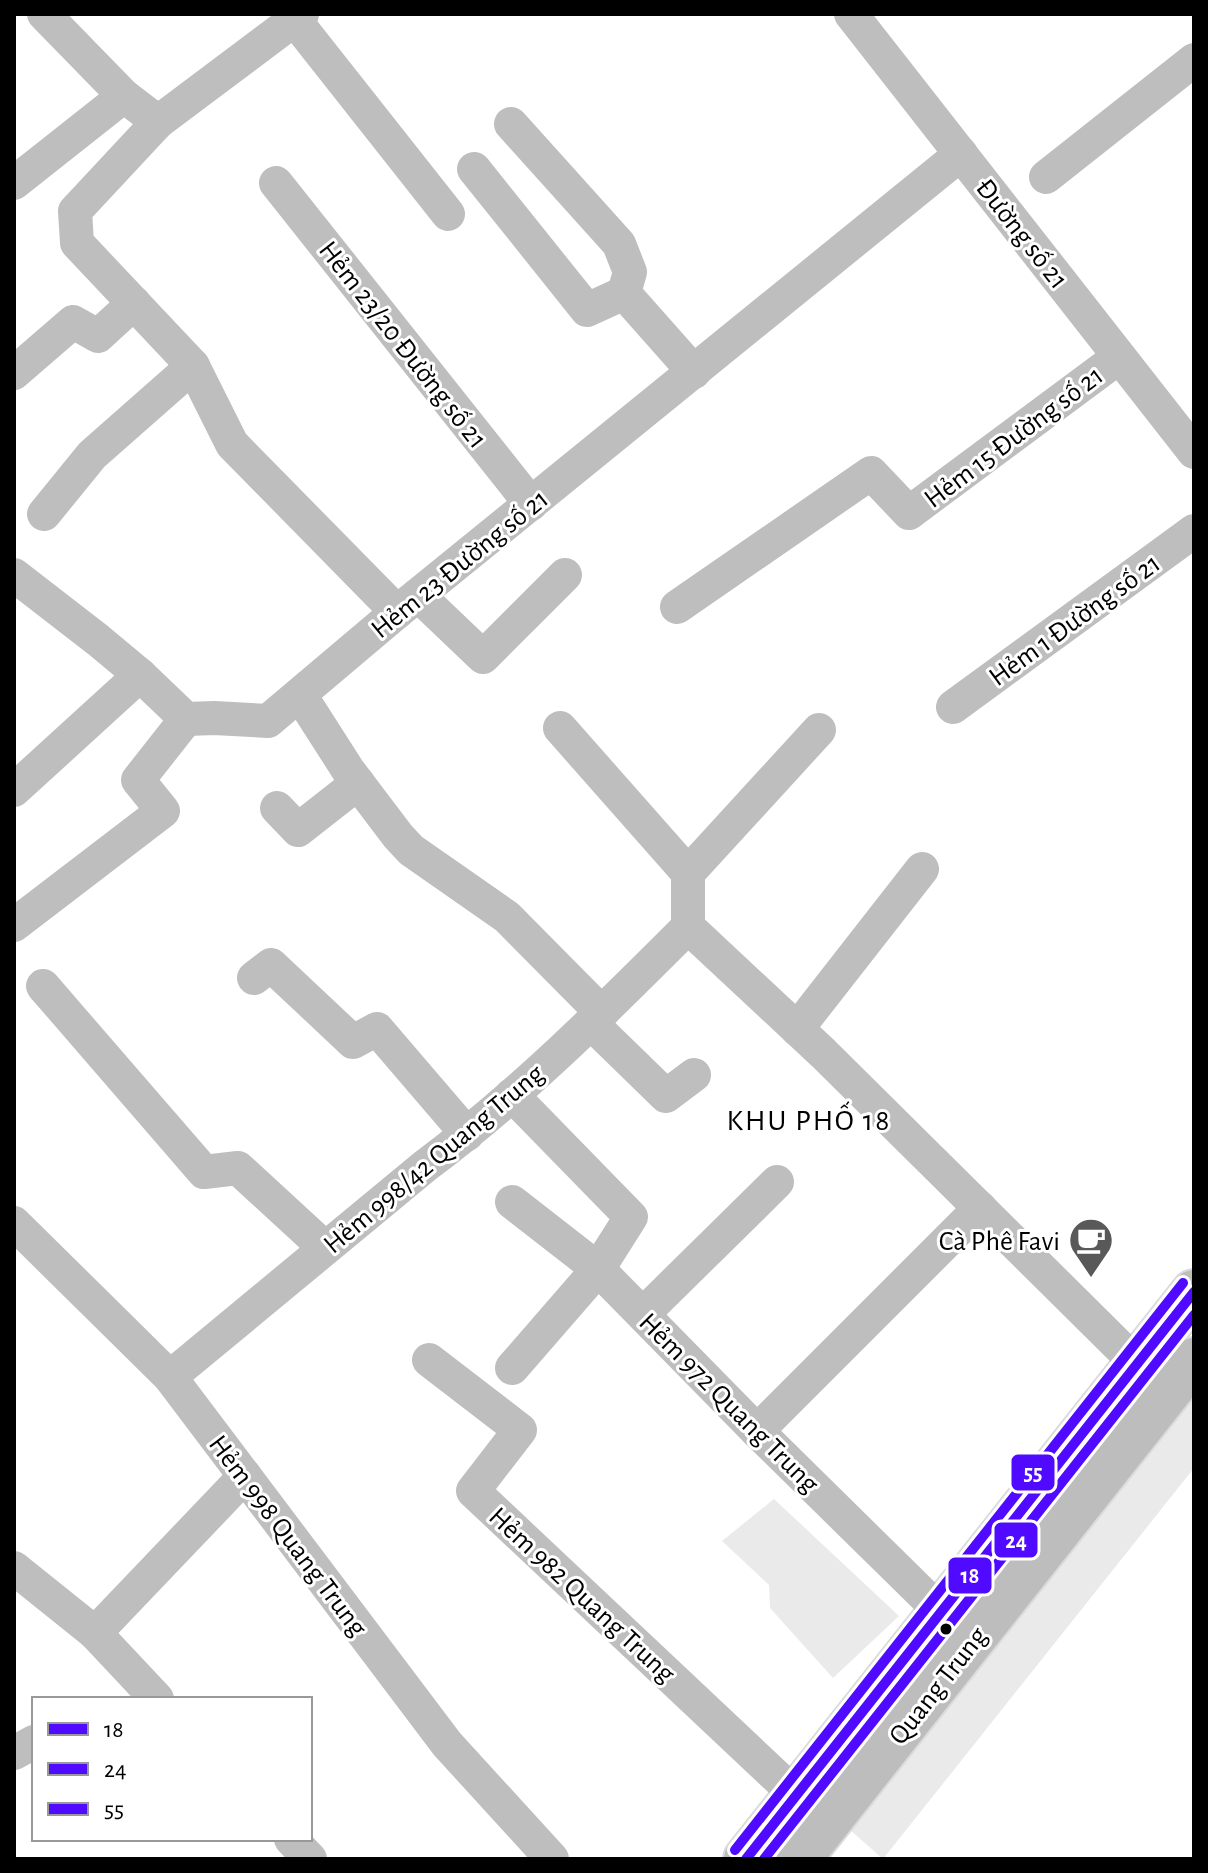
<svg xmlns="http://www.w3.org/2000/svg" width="1208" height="1873" font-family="'Alegreya Sans',sans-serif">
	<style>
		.green { fill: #eaeaea }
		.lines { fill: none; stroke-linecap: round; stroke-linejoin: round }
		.major-casing { stroke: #dbdbdb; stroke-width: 48 }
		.minor { stroke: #bebebe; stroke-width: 34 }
		.major { stroke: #bdbdbd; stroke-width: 44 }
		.bus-1-casing { stroke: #fff; stroke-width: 16 }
		.bus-2-casing { stroke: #fff; stroke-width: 16 }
		.bus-3-casing { stroke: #fff; stroke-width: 16 }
		.bus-1 { stroke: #4f0aff; stroke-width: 10 }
		.bus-2 { stroke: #4f0aff; stroke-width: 10 }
		.bus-3 { stroke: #4f0aff; stroke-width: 10 }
		.bus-dot { fill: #000; stroke: #fff; stroke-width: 3 }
		.labels { text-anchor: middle; stroke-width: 6; stroke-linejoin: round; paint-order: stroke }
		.street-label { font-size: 28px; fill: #000; stroke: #fff }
		.poi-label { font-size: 28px; fill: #000; stroke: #fff; text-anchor: end }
		.neighbourhood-label { font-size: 30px; letter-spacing: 2px; fill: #000; stroke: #fff }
		.line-badge { stroke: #fff; stroke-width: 3 }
		.badge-label { font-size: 22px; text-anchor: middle; font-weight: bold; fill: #fff }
	</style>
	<rect width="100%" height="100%" fill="#fff"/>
	<g class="green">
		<polygon points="1194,1393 1194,1468 883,1859 849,1829"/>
		<polygon points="774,1499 899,1616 833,1678 770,1608 769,1585 722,1541"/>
	</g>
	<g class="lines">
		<g class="major-casing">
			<g id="major">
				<polyline points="746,1859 1194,1292"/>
				<polyline points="799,1859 1194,1360"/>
			</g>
		</g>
		<g class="minor">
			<polyline points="44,14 124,96 158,122"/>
			<polyline points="302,14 158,122 75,211 77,243 193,366 232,444 397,612"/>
			<polyline points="851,14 1194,452"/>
			<polyline points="294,19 448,214"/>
			<polyline points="511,124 619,244 630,272 624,293 694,372"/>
			<polyline points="474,169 587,310 624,293"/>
			<polyline points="1046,177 1194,60"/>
			<polyline points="14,183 124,96"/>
			<polyline points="276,183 531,504"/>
			<polyline points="14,373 73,322 98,336 134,303"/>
			<polyline points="44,514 92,455 193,366"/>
			<polyline points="14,575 98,640 140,675 186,719 214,718 268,721 397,612 961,154"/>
			<polyline points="418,595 483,657 565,575"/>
			<polyline points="677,607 871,473 909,513 1119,357"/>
			<polyline points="300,695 348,770 398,836 411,850 507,917 602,1013"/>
			<polyline points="953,707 1194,531"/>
			<polyline points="560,728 688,873 688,927 823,1053 1137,1364"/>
			<polyline points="14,790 140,675"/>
			<polyline points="277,808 298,830 358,783"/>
			<polyline points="688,873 819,730"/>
			<polyline points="14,925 163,811 138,780 186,719"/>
			<polyline points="254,978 271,965 353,1042 377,1029 467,1134"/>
			<polyline points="43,986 204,1172 238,1168 325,1248"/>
			<polyline points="591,1023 666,1096 694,1075"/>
			<polyline points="797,1029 922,869"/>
			<polyline points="512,1095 631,1217 598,1269 512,1368"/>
			<polyline points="512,1202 598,1269 757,1431 941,1612"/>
			<polyline points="14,1223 170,1377 447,1744 552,1859"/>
			<polyline points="643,1314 777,1182"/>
			<polyline points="429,1360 520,1430 473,1491 796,1795"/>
			<path d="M170,1377L425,1166C520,1095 604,1011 688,927"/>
			<polyline points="757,1431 980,1208"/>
			<polyline points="14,1568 95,1633 157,1699"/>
			<polyline points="95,1633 245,1476"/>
			<polyline points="14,1753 34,1742"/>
			<polyline points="291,1839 310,1859"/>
		</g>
		<use href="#major" class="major"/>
		<g class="bus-1-casing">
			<polyline id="bus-1" points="746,1859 1194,1292"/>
		</g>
		<g class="bus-2-casing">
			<polyline id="bus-2" points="764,1859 1194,1315"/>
		</g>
		<g class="bus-3-casing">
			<polyline id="bus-3" points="735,1850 1183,1283"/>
		</g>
		<use href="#bus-1" class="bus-1"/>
		<use href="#bus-2" class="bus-2"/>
		<use href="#bus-3" class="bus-3"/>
	</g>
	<defs>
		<g id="cafe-pin" transform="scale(2.3)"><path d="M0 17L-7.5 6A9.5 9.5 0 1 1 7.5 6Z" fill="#595959" stroke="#fff"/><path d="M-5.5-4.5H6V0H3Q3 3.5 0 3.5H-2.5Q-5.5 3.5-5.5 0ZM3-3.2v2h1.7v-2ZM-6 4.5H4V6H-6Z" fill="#fff"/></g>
	</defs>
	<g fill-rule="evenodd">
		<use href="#cafe-pin" x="1091" y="1240"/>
	</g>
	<circle class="bus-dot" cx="946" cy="1629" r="7"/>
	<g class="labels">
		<g class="street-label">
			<text transform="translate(1023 233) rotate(52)" y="10">Đường số 21</text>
			<text transform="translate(404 344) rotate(52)" y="10">Hẻm 23/20 Đường số 21</text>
			<text transform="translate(1013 436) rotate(-37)" y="10">Hẻm 15 Đường số 21</text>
			<text transform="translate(459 563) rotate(-39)" y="10">Hẻm 23 Đường số 21</text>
			<text transform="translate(1074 619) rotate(-36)" y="10">Hẻm 1 Đường số 21</text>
			<text transform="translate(433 1158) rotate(-40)" y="10">Hẻm 998/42 Quang Trung</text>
			<text transform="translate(730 1402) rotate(45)" y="10">Hẻm 972 Quang Trung</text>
			<text transform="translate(289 1535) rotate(53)" y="10">Hẻm 998 Quang Trung</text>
			<text transform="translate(583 1594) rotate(43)" y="10">Hẻm 982 Quang Trung</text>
			<text transform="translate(937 1685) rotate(-52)" y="10">Quang Trung</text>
		</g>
		<g class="poi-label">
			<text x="1060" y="1250">Cà Phê Favi</text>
		</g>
		<g class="neighbourhood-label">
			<text x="809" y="1130">KHU PHỐ 18</text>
		</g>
	</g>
	<g class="line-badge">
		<rect x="1010" y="1453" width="46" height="39" rx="8" fill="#4f0aff"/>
		<rect x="993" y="1521" width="46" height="38" rx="8" fill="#4f0aff"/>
		<rect x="947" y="1556" width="46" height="39" rx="8" fill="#4f0aff"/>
	</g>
	<g class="badge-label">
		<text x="1033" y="1480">55</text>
		<text x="1016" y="1548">24</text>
		<text x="970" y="1583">18</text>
	</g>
	<rect width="1208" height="1873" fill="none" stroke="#000000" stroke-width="32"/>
	<rect x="32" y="1697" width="280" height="144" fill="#ffffff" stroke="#999999" stroke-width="2"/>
	<rect x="48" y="1723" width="40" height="12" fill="#4f0aff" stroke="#999999" stroke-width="2"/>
	<text x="104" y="1737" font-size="24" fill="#000000">18</text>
	<rect x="48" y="1763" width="40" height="12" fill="#4f0aff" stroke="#999999" stroke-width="2"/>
	<text x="104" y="1777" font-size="24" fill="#000000">24</text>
	<rect x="48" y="1803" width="40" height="12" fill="#4f0aff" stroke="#999999" stroke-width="2"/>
	<text x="104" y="1817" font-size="24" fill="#000000">55</text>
</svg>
